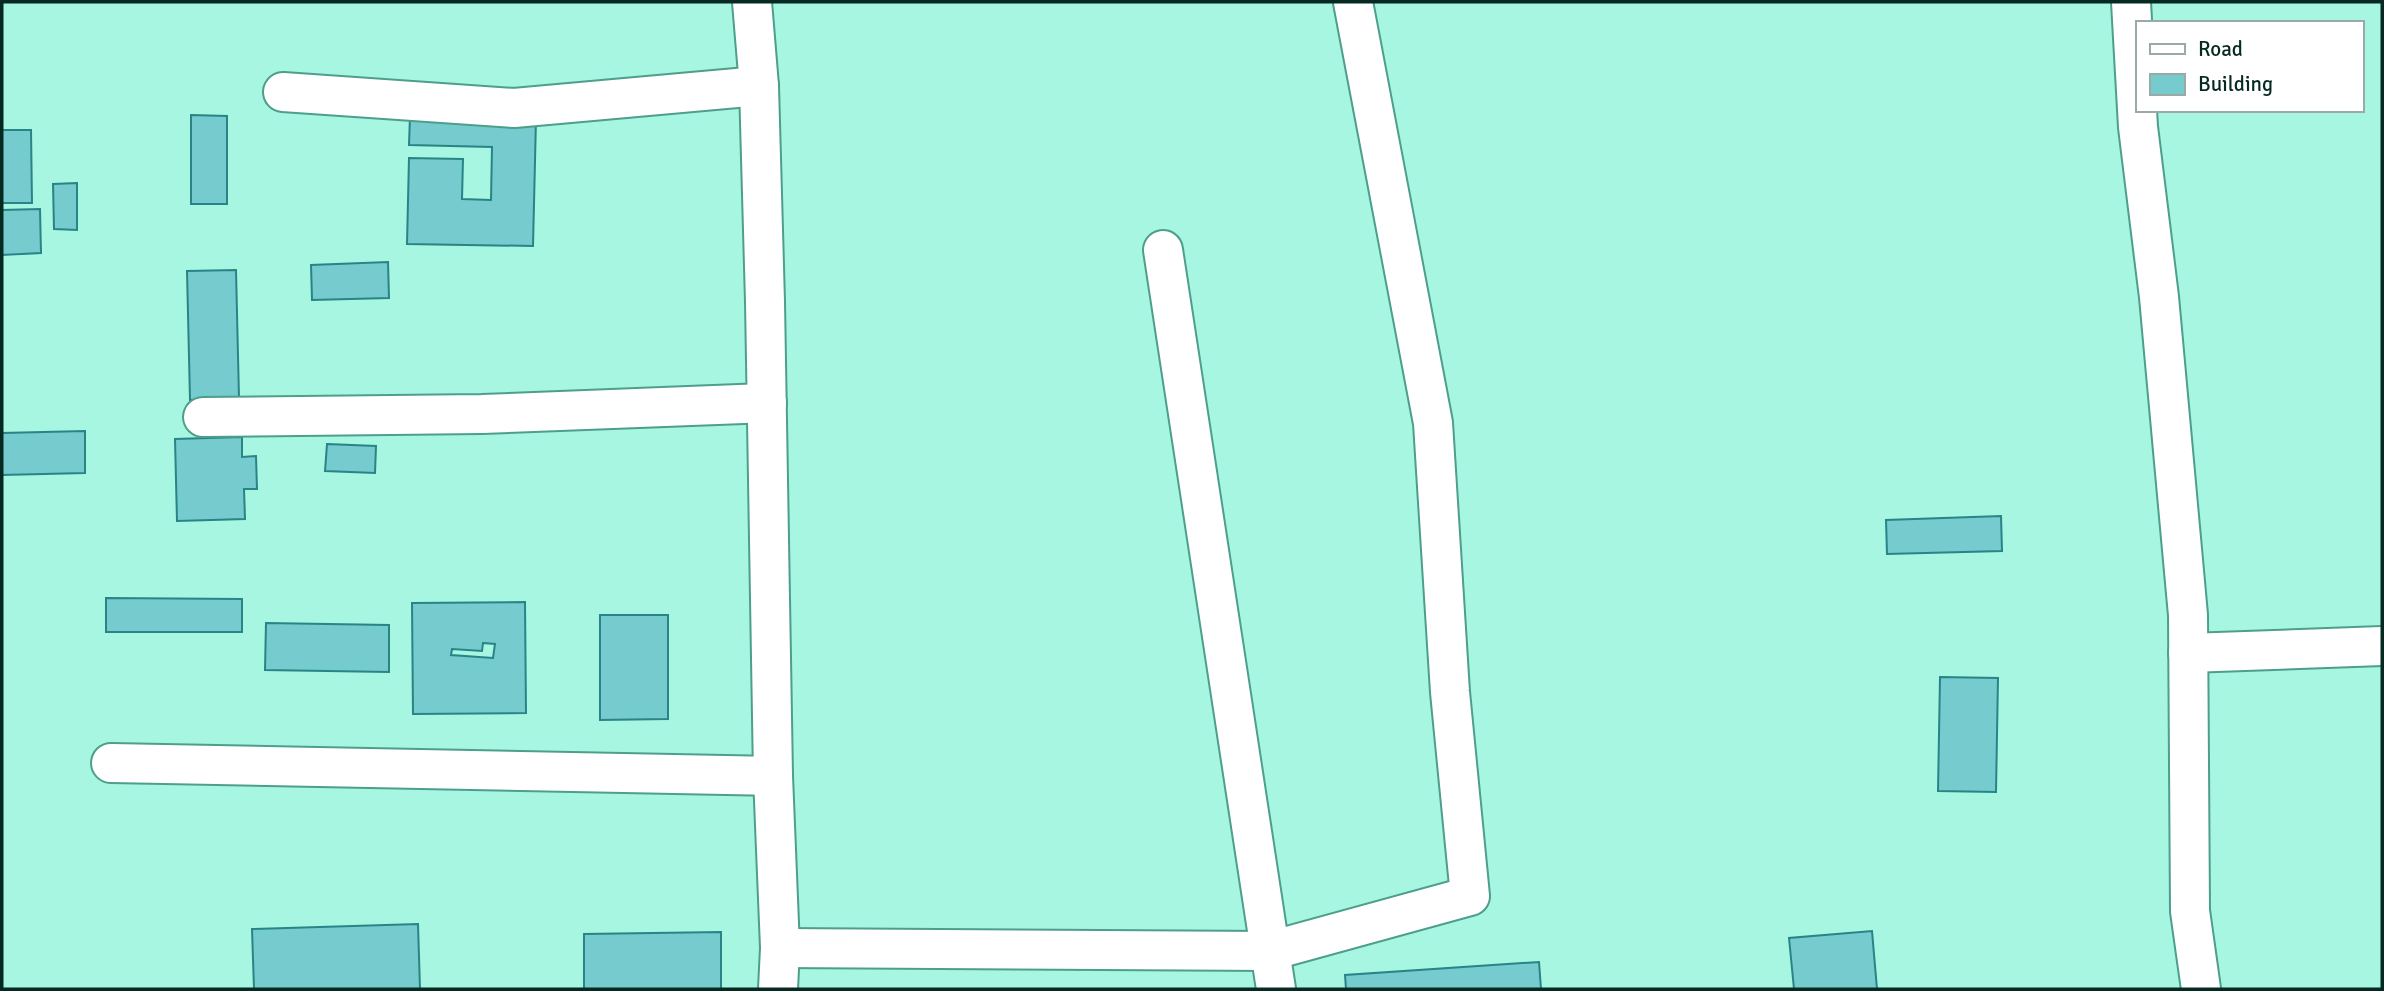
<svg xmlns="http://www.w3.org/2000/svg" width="2384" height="991" font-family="Signika,sans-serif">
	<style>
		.building { fill: #75cbcd; stroke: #288485; stroke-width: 2; fill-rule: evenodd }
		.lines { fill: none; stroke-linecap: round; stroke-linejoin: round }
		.minor-casing { stroke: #4e9e8c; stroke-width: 42 }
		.minor { stroke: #fff; stroke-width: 38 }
	</style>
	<rect width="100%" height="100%" fill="#a6f6e2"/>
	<g class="building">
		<polygon points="191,115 227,116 227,204 191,204"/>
		<polygon points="410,116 536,119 533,246 407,244 409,158 463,159 462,199 491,200 492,147 409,145"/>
		<polygon points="2,130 31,130 32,203 2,203"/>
		<polygon points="77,183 77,230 54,229 53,184"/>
		<polygon points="40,209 41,253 2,255 2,210"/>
		<polygon points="388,262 389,298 312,300 311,265"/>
		<polygon points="236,270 239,398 190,400 187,271"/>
		<polygon points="85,431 85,473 2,475 2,433"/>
		<polygon points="242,437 242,457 256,456 257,489 244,489 245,519 177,521 175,439"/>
		<polygon points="327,444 376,446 375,473 325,471"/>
		<polygon points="2001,516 2002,551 1887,554 1886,520"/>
		<polygon points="106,598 242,599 242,632 106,632"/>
		<path d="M525,602L526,713L413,714L412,603ZM483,643L495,644L493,658L451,655L452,649L482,651Z"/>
		<polygon points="600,615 668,615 668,719 600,720"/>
		<polygon points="266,623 389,625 389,672 265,670"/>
		<polygon points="1940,677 1998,678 1996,792 1938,791"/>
		<polygon points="418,924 420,989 254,989 252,929"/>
		<polygon points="1872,931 1877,989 1794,989 1789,938"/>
		<polygon points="721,932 721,989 584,989 584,934"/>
		<polygon points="1539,962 1541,989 1346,989 1345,975"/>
	</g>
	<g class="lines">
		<g class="minor-casing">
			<g id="minor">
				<polyline points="752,2 759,86 765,302 773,776 780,948 778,989"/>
				<polyline points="2131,2 2138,127 2159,297 2188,615 2190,911 2201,989"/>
				<polyline points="283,92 514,108 759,86"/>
				<polyline points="1163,250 1276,989"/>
				<polyline points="203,417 482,414 767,403"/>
				<polyline points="2188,653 2382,646"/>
				<polyline points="111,763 773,776"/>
				<polyline points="780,948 1270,951 1470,896 1450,692 1433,423 1353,2"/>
			</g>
		</g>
		<use href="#minor" class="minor"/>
	</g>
	<rect width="2384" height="991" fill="none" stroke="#062922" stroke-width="7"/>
	<rect x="2136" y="21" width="228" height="91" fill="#ffffff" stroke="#9ba9a7" stroke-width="2"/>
	<rect x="2150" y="44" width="35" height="10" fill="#ffffff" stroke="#9ba9a7" stroke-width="2"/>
	<text x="2198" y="56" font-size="21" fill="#062922">Road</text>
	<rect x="2150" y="74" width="35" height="21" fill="#75cbcd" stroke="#9ba9a7" stroke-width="2"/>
	<text x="2198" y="91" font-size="21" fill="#062922">Building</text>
</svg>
